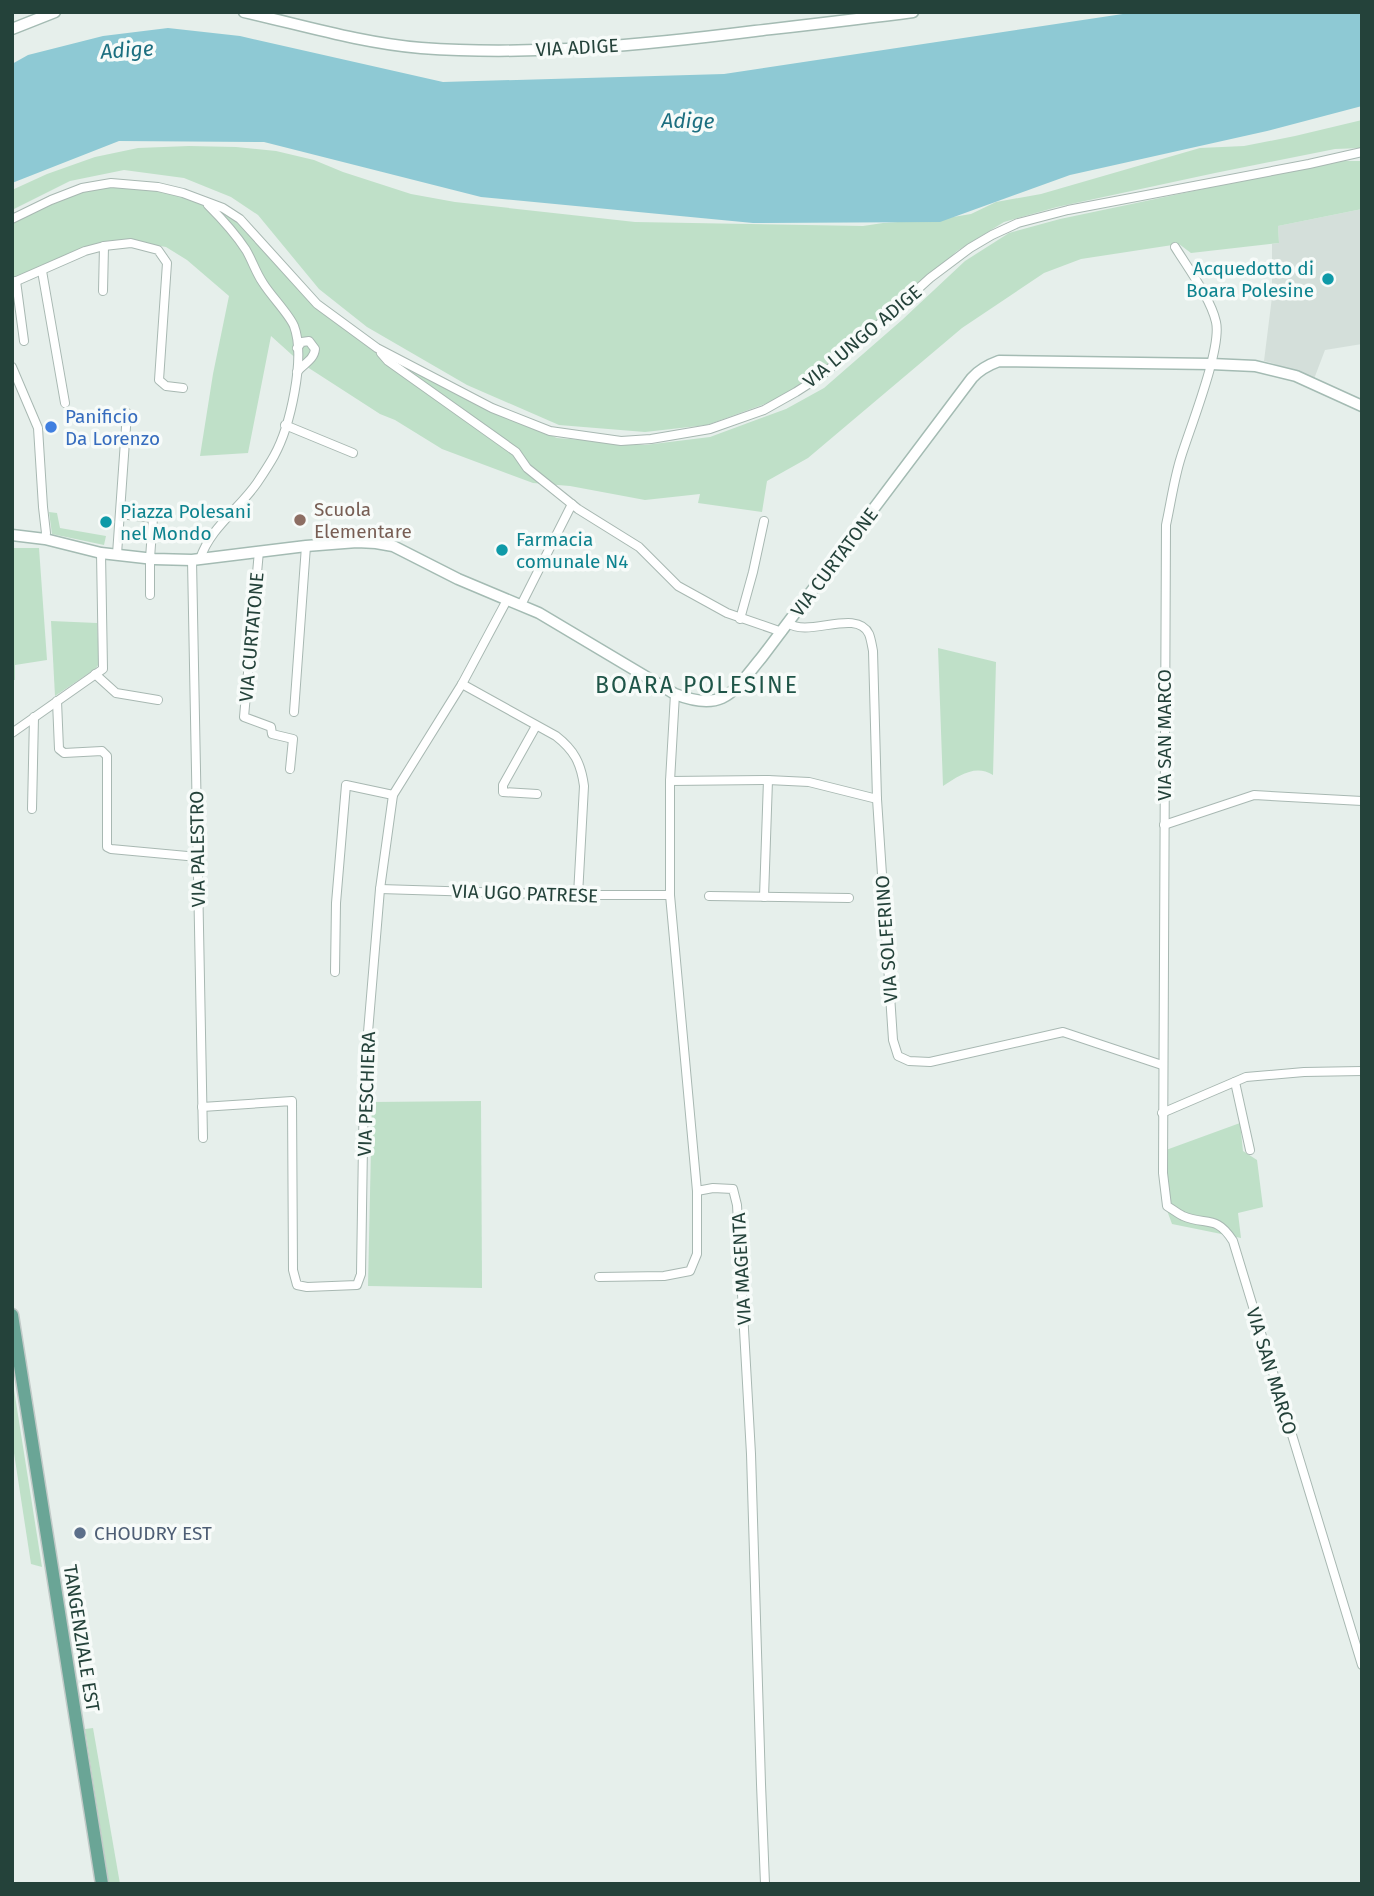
<svg xmlns="http://www.w3.org/2000/svg" width="1374" height="1896" font-family="'Fira Sans',sans-serif">
	<style>
		.built { fill: #d4dfda }
		.green { fill: #bfe0c8 }
		.water { fill: #8ec9d4 }
		.lines { fill: none; stroke-linecap: round; stroke-linejoin: round }
		.street-casing { stroke: #a8b8b2; stroke-width: 10 }
		.secondary-casing { stroke: #a4bbb3; stroke-width: 13 }
		.primary-casing { stroke: #c2cac8; stroke-width: 15 }
		.street { stroke: #fff; stroke-width: 8 }
		.secondary { stroke: #fff; stroke-width: 10 }
		.primary { stroke: #6aa596; stroke-width: 12 }
		.culture-dot { fill: #0f9aa8; stroke: #f7fbf9; stroke-width: 2.5 }
		.shop-dot { fill: #3f7fe0; stroke: #f7fbf9; stroke-width: 2.5 }
		.education-dot { fill: #8d6e63; stroke: #f7fbf9; stroke-width: 2.5 }
		.service-dot { fill: #5c6f8a; stroke: #f7fbf9; stroke-width: 2.5 }
		.labels { text-anchor: middle; stroke-width: 7; stroke-linejoin: round; paint-order: stroke }
		.street-label { font-size: 19px; fill: #24423a; stroke: #f7fbf9 }
		.culture-label { font-size: 19px; fill: #0d838f; stroke: #f7fbf9; text-anchor: start }
		.shop-label { font-size: 19px; fill: #366cbe; stroke: #f7fbf9; text-anchor: start }
		.education-label { font-size: 19px; fill: #785e54; stroke: #f7fbf9; text-anchor: start }
		.service-label { font-size: 19px; fill: #4e5e75; stroke: #f7fbf9; text-anchor: start }
		.water-label { font-size: 21px; font-style: italic; fill: #1c6f80; stroke: #f7fbf9 }
		.quarter-label { font-size: 23px; letter-spacing: 2px; fill: #1f5548; stroke: #f7fbf9 }
	</style>
	<rect width="100%" height="100%" fill="#e6efeb"/>
	<polygon class="built" points="1362,209 1362,344 1325,350 1314,379 1272,363 1264,361 1272,297 1272,244 1279,243 1278,226"/>
	<g class="green">
		<polygon points="1362,120 1362,148 1335,149 1215,173 1057,207 1004,222 957,251 893,311 817,377 781,398 707,425 645,432 559,425 467,385 367,327 319,289 258,215 231,197 184,178 124,170 70,181 12,210 12,190 47,174 95,157 138,148 189,146 236,147 276,151 314,160 343,172 411,194 455,202 635,222 863,226 883,223 941,219 971,214 996,202 1041,194 1200,148 1244,146 1295,136"/>
		<polygon points="1337,161 1362,161 1362,209 1278,226 1279,243 1191,253 1179,244 1081,259 1044,273 962,328 808,458 767,481 762,512 698,503 700,494 645,500 570,486 533,483 442,449 395,420 380,414 301,363 271,336 248,453 200,456 213,374 229,296 187,260 166,247 131,241 112,242 12,281 12,224 74,193 124,183 181,190 225,208 311,298 360,337 461,396 557,438 645,445 710,437 786,409 824,388 902,320 965,261 1009,233 1060,219"/>
		<polygon points="49,512 57,513 60,528 106,536 104,545 52,534"/>
		<polygon points="12,548 39,548 47,660 15,665 15,680 12,680"/>
		<polygon points="51,621 97,623 99,660 99,664 95,669 55,696"/>
		<path d="M938,648L996,662L993,775C975,764 959,776 943,786Z"/>
		<polygon points="481,1101 482,1288 368,1286 372,1102"/>
		<polygon points="1240,1123 1243,1151 1257,1160 1263,1207 1238,1213 1241,1238 1172,1224 1165,1205 1166,1150"/>
		<polygon points="12,1377 42,1567 31,1564 12,1440"/>
		<polygon points="93,1728 120,1884 109,1884 85,1729"/>
	</g>
	<polygon class="water" points="1136,12 1362,12 1362,106 1267,131 1070,175 940,222 753,223 481,197 264,142 119,141 12,183 12,64 28,55 103,36 168,28 240,36 443,82 724,74"/>
	<g class="lines">
		<g class="street-casing">
			<g id="street">
				<polyline points="12,219 51,200 82,188 111,183 158,187 183,193 223,208 240,219 317,304 377,348 492,408 550,431 621,441 651,439 710,429 764,410 796,392 821,376 844,356 930,278 970,248 992,235 1018,223 1068,210 1309,164 1362,152"/>
				<path d="M1175,247C1188,268 1211,299 1216,322C1222,348 1190,428 1181,457C1174,479 1171,502 1166,525L1163,1173L1167,1206C1172,1209 1177,1213 1183,1216C1206,1226 1216,1214 1233,1241L1362,1665"/>
				<polyline points="42,271 65,403"/>
				<polyline points="16,281 24,341"/>
				<polyline points="12,283 85,251 104,246 131,243 158,250 167,263 159,380 166,386 183,388"/>
				<polyline points="103,291 104,246"/>
				<polyline points="381,353 388,361 516,452 527,468 578,509 639,547 678,586 727,613 782,632"/>
				<polyline points="12,367 38,428 43,507 46,533 45,539"/>
				<path d="M297,372C303,364 314,360 315,349L309,341L302,342L297,348"/>
				<polyline points="285,425 353,453"/>
				<polyline points="120,514 153,518 150,558 150,595"/>
				<polyline points="259,551 244,717 271,727 272,734 293,739 290,769"/>
				<polyline points="117,554 127,413"/>
				<path d="M200,559C210,528 239,509 257,483C263,474 269,465 274,456C290,427 306,358 294,326C289,314 271,296 263,283C256,273 252,260 246,250C235,233 222,219 208,205"/>
				<polyline points="192,560 203,1138"/>
				<polyline points="521,605 572,504"/>
				<polyline points="740,619 753,572 764,521"/>
				<path d="M788,623C808,638 857,608 869,634C871,639 872,646 873,651L877,799L893,1040L898,1056L909,1061L930,1062L1063,1032L1162,1065"/>
				<polyline points="95,674 116,693 158,700"/>
				<path d="M462,684L556,736C574,750 581,763 584,786L578,895"/>
				<polyline points="675,694 670,781 670,895 697,1191 713,1188 733,1189 737,1205 751,1454 761,1784 765,1884"/>
				<polyline points="57,701 59,749 64,753 102,751 107,756 107,847 111,849 198,857"/>
				<polyline points="294,712 306,546"/>
				<polyline points="536,726 503,785 503,792 537,794"/>
				<polyline points="12,733 103,669 101,553"/>
				<polyline points="670,781 768,780 809,782 877,799"/>
				<polyline points="32,809 34,717"/>
				<polyline points="1164,825 1254,795 1362,801"/>
				<polyline points="380,889 578,895 670,895"/>
				<polyline points="709,896 849,898"/>
				<polyline points="764,897 768,780"/>
				<polyline points="335,972 336,903 346,785 393,795"/>
				<polyline points="1235,1082 1250,1150"/>
				<polyline points="202,1107 292,1101 293,1270 297,1285 307,1287 357,1285 361,1274 364,1080 380,889 393,795 462,684 507,600"/>
				<polyline points="1162,1113 1246,1077 1304,1072 1362,1071"/>
				<polyline points="599,1277 664,1276 690,1271 697,1254 697,1191"/>
			</g>
		</g>
		<g class="secondary-casing">
			<g id="secondary">
				<path d="M244,12C302,25 361,43 421,48C532,56 644,45 755,31C807,25 860,19 913,12"/>
				<polyline points="12,29 55,12"/>
				<path d="M12,535L45,539L101,553L154,559L192,560L306,546L357,542L376,543L393,546L458,579L539,613L675,694C724,713 733,692 762,657L972,378C980,369 988,365 999,361L1211,364L1255,366L1296,376L1362,406"/>
			</g>
		</g>
		<g class="primary-casing">
			<polyline id="primary" points="12,1315 102,1884"/>
		</g>
		<use href="#street" class="street"/>
		<use href="#secondary" class="secondary"/>
		<use href="#primary" class="primary"/>
	</g>
	<g class="culture-dot">
		<circle cx="1328" cy="279" r="7"/>
		<circle cx="106" cy="522" r="7"/>
		<circle cx="502" cy="550" r="7"/>
	</g>
	<circle class="shop-dot" cx="51" cy="427" r="7"/>
	<circle class="education-dot" cx="300" cy="520" r="7"/>
	<circle class="service-dot" cx="80" cy="1533" r="7"/>
	<g class="labels">
		<g class="street-label">
			<text transform="translate(577 47) rotate(-3)" y="7">VIA ADIGE</text>
			<text transform="translate(862 336) rotate(-40)" y="7">VIA LUNGO ADIGE</text>
			<text transform="translate(834 562) rotate(-53)" y="7">VIA CURTATONE</text>
			<text transform="translate(251 637) rotate(-85)" y="7">VIA CURTATONE</text>
			<text transform="translate(1164 735) rotate(-90)" y="7">VIA SAN MARCO</text>
			<text transform="translate(197 849) rotate(-91)" y="7">VIA PALESTRO</text>
			<text transform="translate(525 893) rotate(2)" y="7">VIA UGO PATRESE</text>
			<text transform="translate(886 939) rotate(-94)" y="7">VIA SOLFERINO</text>
			<text transform="translate(366 1094) rotate(-88)" y="7">VIA PESCHIERA</text>
			<text transform="translate(741 1269) rotate(-93)" y="7">VIA MAGENTA</text>
			<text transform="translate(1272 1371) rotate(73)" y="7">VIA SAN MARCO</text>
			<text transform="translate(82 1638) rotate(81)" y="7">TANGENZIALE EST</text>
		</g>
		<g class="culture-label">
			<text x="1314" y="275" text-anchor="end">Acquedotto di<tspan x="1314" dy="22">Boara Polesine</tspan></text>
			<text x="120" y="518">Piazza Polesani<tspan x="120" dy="22">nel Mondo</tspan></text>
			<text x="516" y="546">Farmacia<tspan x="516" dy="22">comunale N4</tspan></text>
		</g>
		<g class="shop-label">
			<text x="65" y="423">Panificio<tspan x="65" dy="22">Da Lorenzo</tspan></text>
		</g>
		<g class="education-label">
			<text x="314" y="516">Scuola<tspan x="314" dy="22">Elementare</tspan></text>
		</g>
		<g class="service-label">
			<text x="94" y="1540">CHOUDRY EST</text>
		</g>
		<g class="water-label">
			<text transform="translate(127 50) rotate(-4)" y="7">Adige</text>
			<text transform="translate(688 121) rotate(1)" y="7">Adige</text>
		</g>
		<g class="quarter-label">
			<text x="697" y="693">BOARA POLESINE</text>
		</g>
	</g>
	<rect width="1374" height="1896" fill="none" stroke="#24423a" stroke-width="28"/>
</svg>
